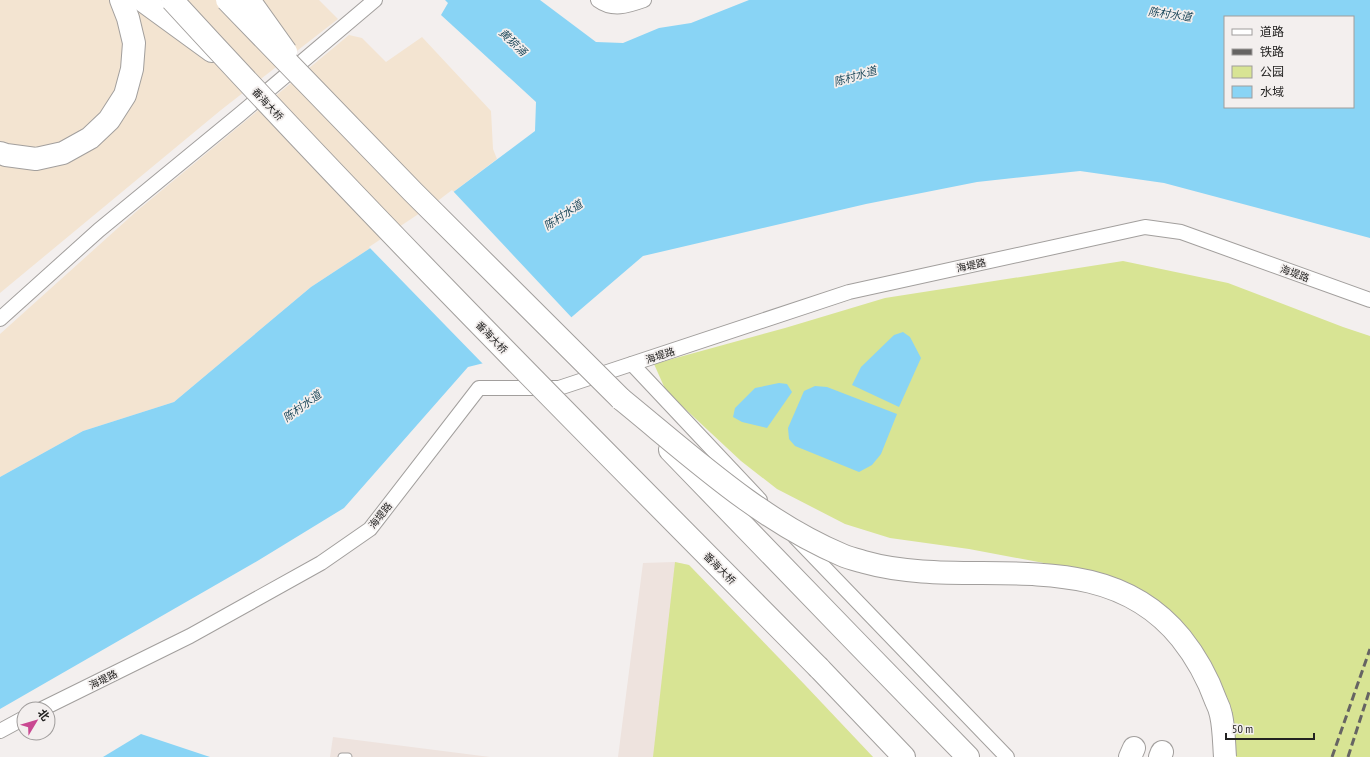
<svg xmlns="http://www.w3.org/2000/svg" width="1370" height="757" font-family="'PT Sans Narrow','Noto Sans SC',sans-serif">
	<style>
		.built { fill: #eee3de }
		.industrial { fill: #f3e4d1 }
		.green { fill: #d8e494 }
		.water { fill: #89d4f5; fill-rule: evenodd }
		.pier { fill: #f3efee }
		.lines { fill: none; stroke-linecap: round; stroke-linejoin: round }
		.lane-casing { stroke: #a29f9d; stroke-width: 9 }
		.street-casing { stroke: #a29f9d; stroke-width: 16 }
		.primary-casing { stroke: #a29f9d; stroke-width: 24 }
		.highway-casing { stroke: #a29f9d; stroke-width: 24 }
		.lane { stroke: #fff; stroke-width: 7 }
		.street { stroke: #fff; stroke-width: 14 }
		.primary { stroke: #fff; stroke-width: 22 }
		.highway { stroke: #fff; stroke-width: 22 }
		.rail { stroke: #666463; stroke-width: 3; stroke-dasharray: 8 4; stroke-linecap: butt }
		.primary-bridge-casing { stroke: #a29f9d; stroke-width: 24; stroke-linecap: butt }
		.highway-bridge-casing { stroke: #a29f9d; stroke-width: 24; stroke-linecap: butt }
		.primary-bridge { stroke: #fff; stroke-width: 22 }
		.highway-bridge { stroke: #fff; stroke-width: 22 }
		.labels { text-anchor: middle; stroke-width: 3.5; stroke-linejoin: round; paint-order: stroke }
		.street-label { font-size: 10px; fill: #232221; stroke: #f3efee }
		.water-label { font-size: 11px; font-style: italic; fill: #1e495b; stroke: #f3efee }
	</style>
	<rect width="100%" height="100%" fill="#f3efee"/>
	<g class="built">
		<polygon points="674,562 689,565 804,684 873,757 618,757 643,563"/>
		<polygon points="333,737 490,757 330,757"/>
	</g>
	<g class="industrial">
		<polygon points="0,0 319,0 338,19 221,110 0,293"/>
		<polygon points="349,35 362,38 386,62 422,37 491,111 493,149 497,159 436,205 311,287 174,402 83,431 0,477 0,334 138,210"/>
	</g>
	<g class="green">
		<polygon points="1123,261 1228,283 1343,327 1370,336 1370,757 1235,757 1213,666 1187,628 1152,599 1081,570 969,549 890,538 845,524 777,489 741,461 666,391 654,364 785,328 885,298"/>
		<polygon points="675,562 689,565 804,684 873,757 653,757"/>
	</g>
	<g class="water">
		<path d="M445,0H540L596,42L623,43L659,28L691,23L749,0H1370V238L1164,183L1080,171L977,182L866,204L643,256L532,351L468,367L344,508L259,560L0,709V477L83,431L174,402L311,287L436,205L535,131L536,102L441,15L448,3ZM1225,17H1353V107H1225Z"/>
		<polygon points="903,332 910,337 921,358 899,407 852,385 861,367 894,335"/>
		<polygon points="779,383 787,384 792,392 767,428 742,422 733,417 735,408 755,388"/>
		<polygon points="815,386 827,387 897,414 881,454 872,465 859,472 795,446 789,439 788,428 804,391"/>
		<polygon points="141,734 210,757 103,757"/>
	</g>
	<polygon class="pier" points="452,190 573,319 533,353 484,365 369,247 435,203"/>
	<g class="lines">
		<g class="lane-casing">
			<polyline id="lane" points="342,757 348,757"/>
		</g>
		<g class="street-casing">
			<g id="street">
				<path d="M598,0C613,11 627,6 644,0"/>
				<polyline points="0,319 99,230 239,115 375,0"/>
				<polyline points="632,364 760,500"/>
				<polyline points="795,537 1007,757"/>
				<polyline points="42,709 190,636 321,563 370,529 479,388 559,388 849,292 1145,227 1181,232 1370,300"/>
				<polyline points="0,731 24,718"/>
			</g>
		</g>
		<g class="primary-casing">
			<g id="primary">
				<polyline points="142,0 212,51"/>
				<polyline points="0,153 6,155 36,159 63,153 90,138 109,120 125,95 132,69 134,43 128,18 121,0"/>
				<polyline points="1130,757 1134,748"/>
				<polyline points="1160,757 1162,752"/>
			</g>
		</g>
		<g class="highway-casing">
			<g id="highway">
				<polyline points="670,450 852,638 968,757"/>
				<polyline points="819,668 904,757"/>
			</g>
		</g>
		<use href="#lane" class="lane"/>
		<use href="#street" class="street"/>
		<use href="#primary" class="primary"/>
		<use href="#highway" class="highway"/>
		<g class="rail">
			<polyline points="1332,757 1370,649"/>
			<polyline points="1348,757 1370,689"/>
		</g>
		<g class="primary-bridge-casing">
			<g id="primary-bridge">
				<polyline points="249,0 286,52"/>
				<path d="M621,399C690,455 759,520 842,555C849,558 857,560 864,562C970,592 1101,539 1181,638C1197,658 1207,676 1216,701C1218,705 1220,710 1221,715C1224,728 1224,744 1225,757"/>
			</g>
		</g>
		<g class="highway-bridge-casing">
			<g id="highway-bridge">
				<path d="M172,0C382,229 601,448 819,668"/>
				<polyline points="227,0 413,192 621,399"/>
			</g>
		</g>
		<use href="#primary-bridge" class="primary-bridge"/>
		<use href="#highway-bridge" class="highway-bridge"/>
	</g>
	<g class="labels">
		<g class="street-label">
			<text transform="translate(268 104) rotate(47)" y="4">番海大桥</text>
			<text transform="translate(971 265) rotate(-12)" y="4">海堤路</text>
			<text transform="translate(1295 273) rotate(20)" y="4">海堤路</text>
			<text transform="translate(492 337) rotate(46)" y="4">番海大桥</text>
			<text transform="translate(660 355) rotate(-18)" y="4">海堤路</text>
			<text transform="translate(380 515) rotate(-51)" y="4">海堤路</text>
			<text transform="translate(720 568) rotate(45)" y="4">番海大桥</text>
			<text transform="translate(103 679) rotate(-26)" y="4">海堤路</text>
		</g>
		<g class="water-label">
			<text transform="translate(1170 14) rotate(8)" y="4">陈村水道</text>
			<text transform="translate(513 42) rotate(44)" y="4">黄猄涌</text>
			<text transform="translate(855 76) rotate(-16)" y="4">陈村水道</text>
			<text transform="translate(563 215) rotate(-34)" y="4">陈村水道</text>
			<text transform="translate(302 406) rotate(-36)" y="4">陈村水道</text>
		</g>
	</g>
	<rect x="1224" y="16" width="130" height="92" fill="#f3efee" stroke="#a09d9c"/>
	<rect x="1232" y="29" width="20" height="6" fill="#ffffff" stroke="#a09d9c"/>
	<text x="1260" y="36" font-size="12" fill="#232221">道路</text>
	<rect x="1232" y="49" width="20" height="6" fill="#666463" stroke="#a09d9c"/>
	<text x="1260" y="56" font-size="12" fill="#232221">铁路</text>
	<rect x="1232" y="66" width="20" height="12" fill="#d8e494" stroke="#a09d9c"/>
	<text x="1260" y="76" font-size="12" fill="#232221">公园</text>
	<rect x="1232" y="86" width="20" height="12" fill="#89d4f5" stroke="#a09d9c"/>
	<text x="1260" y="96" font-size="12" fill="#232221">水域</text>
	<g transform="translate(36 721) rotate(52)"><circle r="19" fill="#f3efee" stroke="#a09d9c"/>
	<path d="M0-3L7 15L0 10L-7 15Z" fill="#c94891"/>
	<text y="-6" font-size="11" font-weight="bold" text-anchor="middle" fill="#232221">北</text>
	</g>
	<path d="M1226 733v6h88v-6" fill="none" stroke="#232221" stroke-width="2"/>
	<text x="1232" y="733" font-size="12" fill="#232221" stroke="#f3efee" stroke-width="3" paint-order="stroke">50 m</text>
</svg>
